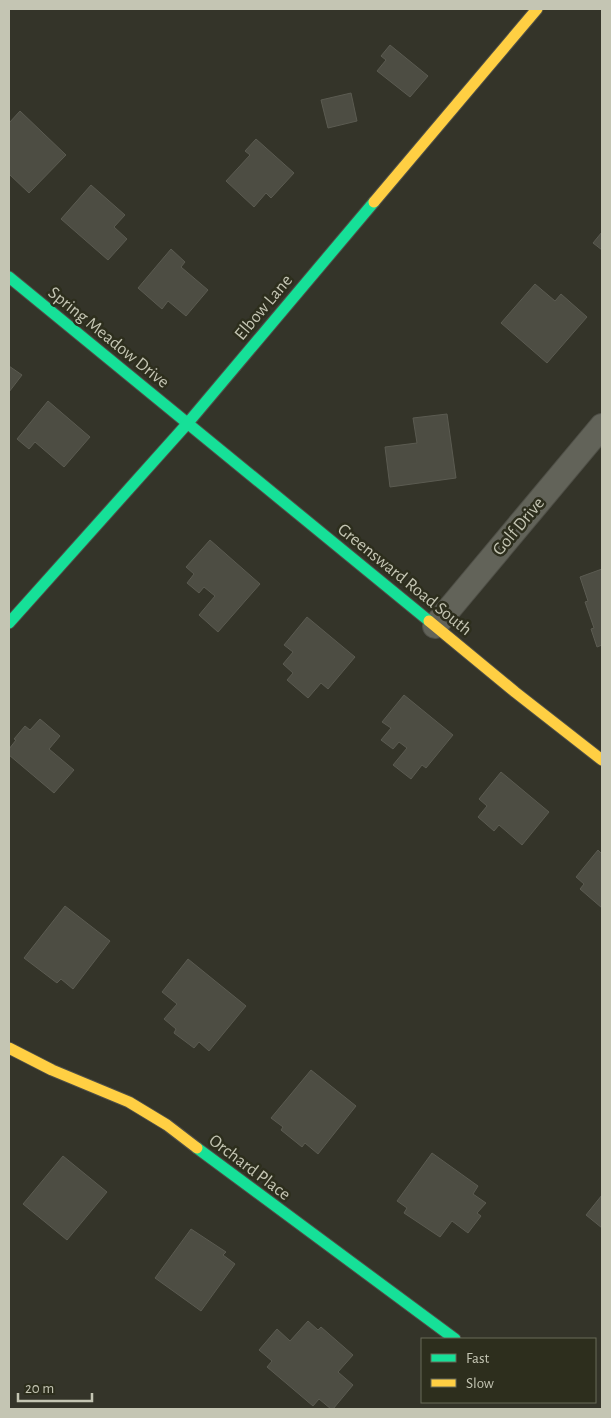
<svg xmlns="http://www.w3.org/2000/svg" width="611" height="1418" font-family="'Alegreya Sans',sans-serif">
	<style>
		.building { fill: #4d4d43; stroke: #5b5b51 }
		.lines { fill: none; stroke-linecap: round; stroke-linejoin: round }
		.street-casing { stroke: #4f4f47; stroke-width: 26 }
		.fast-casing { stroke: #4f4f47; stroke-width: 13 }
		.slow-casing { stroke: #4f4f47; stroke-width: 13 }
		.street { stroke: #626359; stroke-width: 24 }
		.fast { stroke: #16e098; stroke-width: 11 }
		.slow { stroke: #ffcf43; stroke-width: 11 }
		.labels { text-anchor: middle; stroke-width: 5; stroke-linejoin: round; paint-order: stroke }
		.street-label { font-size: 18px; fill: #c4c5b3; stroke: #2d2e1d }
	</style>
	<rect width="100%" height="100%" fill="#343429"/>
	<g class="building">
		<polygon points="390,45 428,76 410,97 377,71 386,60 381,56"/>
		<polygon points="351,93 357,121 328,128 321,100"/>
		<polygon points="20,111 66,155 29,193 9,174 9,123"/>
		<polygon points="256,139 294,173 271,198 266,193 254,207 226,181 250,155 245,151"/>
		<polygon points="91,185 125,215 114,227 127,239 108,260 61,219"/>
		<polygon points="602,232 602,250 593,243"/>
		<polygon points="171,249 185,262 181,267 208,290 186,316 168,301 162,309 138,288"/>
		<polygon points="535,284 555,301 561,294 587,317 547,363 501,323"/>
		<polygon points="9,366 22,375 9,392"/>
		<polygon points="48,401 90,437 64,467 35,442 29,449 17,439"/>
		<polygon points="447,414 456,478 390,487 385,447 417,443 413,418"/>
		<polygon points="210,540 260,584 218,632 199,615 215,596 204,587 199,593 187,583 194,574 186,567"/>
		<polygon points="602,569 602,645 597,647 591,629 594,628 585,602 588,601 580,577"/>
		<polygon points="307,617 355,657 328,689 321,683 308,698 287,680 293,673 283,664 293,652 284,645"/>
		<polygon points="404,695 453,735 426,768 422,765 411,779 393,765 407,748 399,742 393,749 381,740 391,728 382,722"/>
		<polygon points="40,719 60,736 49,749 74,770 54,793 9,755 9,749 16,740 14,739 25,726 30,730"/>
		<polygon points="501,772 549,812 522,845 499,825 494,831 478,817 487,806 479,799"/>
		<polygon points="598,850 602,854 602,908 580,889 584,884 576,877"/>
		<polygon points="65,906 110,941 73,989 61,979 57,983 24,958"/>
		<polygon points="188,959 246,1006 209,1051 199,1042 194,1048 174,1033 176,1029 164,1019 177,1004 162,992"/>
		<polygon points="311,1070 356,1106 318,1154 305,1143 302,1147 281,1130 283,1127 271,1118"/>
		<polygon points="432,1153 478,1186 473,1194 486,1203 477,1213 481,1216 468,1233 452,1221 440,1237 404,1213 407,1208 397,1201"/>
		<polygon points="63,1156 107,1192 67,1240 23,1204"/>
		<polygon points="602,1195 602,1228 586,1215"/>
		<polygon points="191,1229 226,1252 223,1255 235,1264 201,1311 155,1278"/>
		<polygon points="308,1321 318,1330 321,1327 353,1355 338,1372 353,1385 333,1409 331,1409 319,1399 313,1406 267,1367 272,1361 259,1350 277,1329 290,1341"/>
	</g>
	<g class="lines">
		<g class="street-casing">
			<polyline id="street" points="435,626 602,426"/>
		</g>
		<g class="fast-casing">
			<g id="fast">
				<polyline points="9,277 429,621"/>
				<polyline points="9,623 187,424 374,202"/>
				<polyline points="197,1148 455,1339"/>
			</g>
		</g>
		<g class="slow-casing">
			<g id="slow">
				<polyline points="374,202 537,9"/>
				<polyline points="429,621 515,692 602,760"/>
				<polyline points="9,1048 52,1070 129,1102 167,1125 197,1148"/>
			</g>
		</g>
		<use href="#street" class="street"/>
		<use href="#fast" class="fast"/>
		<use href="#slow" class="slow"/>
	</g>
	<g class="labels">
		<g class="street-label">
			<text transform="translate(263 307) rotate(-50)" y="6">Elbow Lane</text>
			<text transform="translate(109 337) rotate(39)" y="6">Spring Meadow Drive</text>
			<text transform="translate(518 526) rotate(-50)" y="6">Golf Drive</text>
			<text transform="translate(405 579) rotate(39)" y="6">Greensward Road South</text>
			<text transform="translate(250 1167) rotate(37)" y="6">Orchard Place</text>
		</g>
	</g>
	<rect width="611" height="1418" fill="none" stroke="#c4c5b3" stroke-width="20"/>
	<rect x="421" y="1338" width="175" height="65" fill="#2d2e1d" stroke="#696a59"/>
	<rect x="431" y="1354" width="25" height="8" fill="#16e098" stroke="#696a59"/>
	<text x="466" y="1363" font-size="15" fill="#c4c5b3">Fast</text>
	<rect x="431" y="1379" width="25" height="8" fill="#ffcf43" stroke="#696a59"/>
	<text x="466" y="1388" font-size="15" fill="#c4c5b3">Slow</text>
	<path d="M18 1393v8h74v-8" fill="none" stroke="#c4c5b3" stroke-width="2.5"/>
	<text x="25" y="1393" font-size="15" fill="#c4c5b3" stroke="#2d2e1d" stroke-width="4" paint-order="stroke">20 m</text>
</svg>
